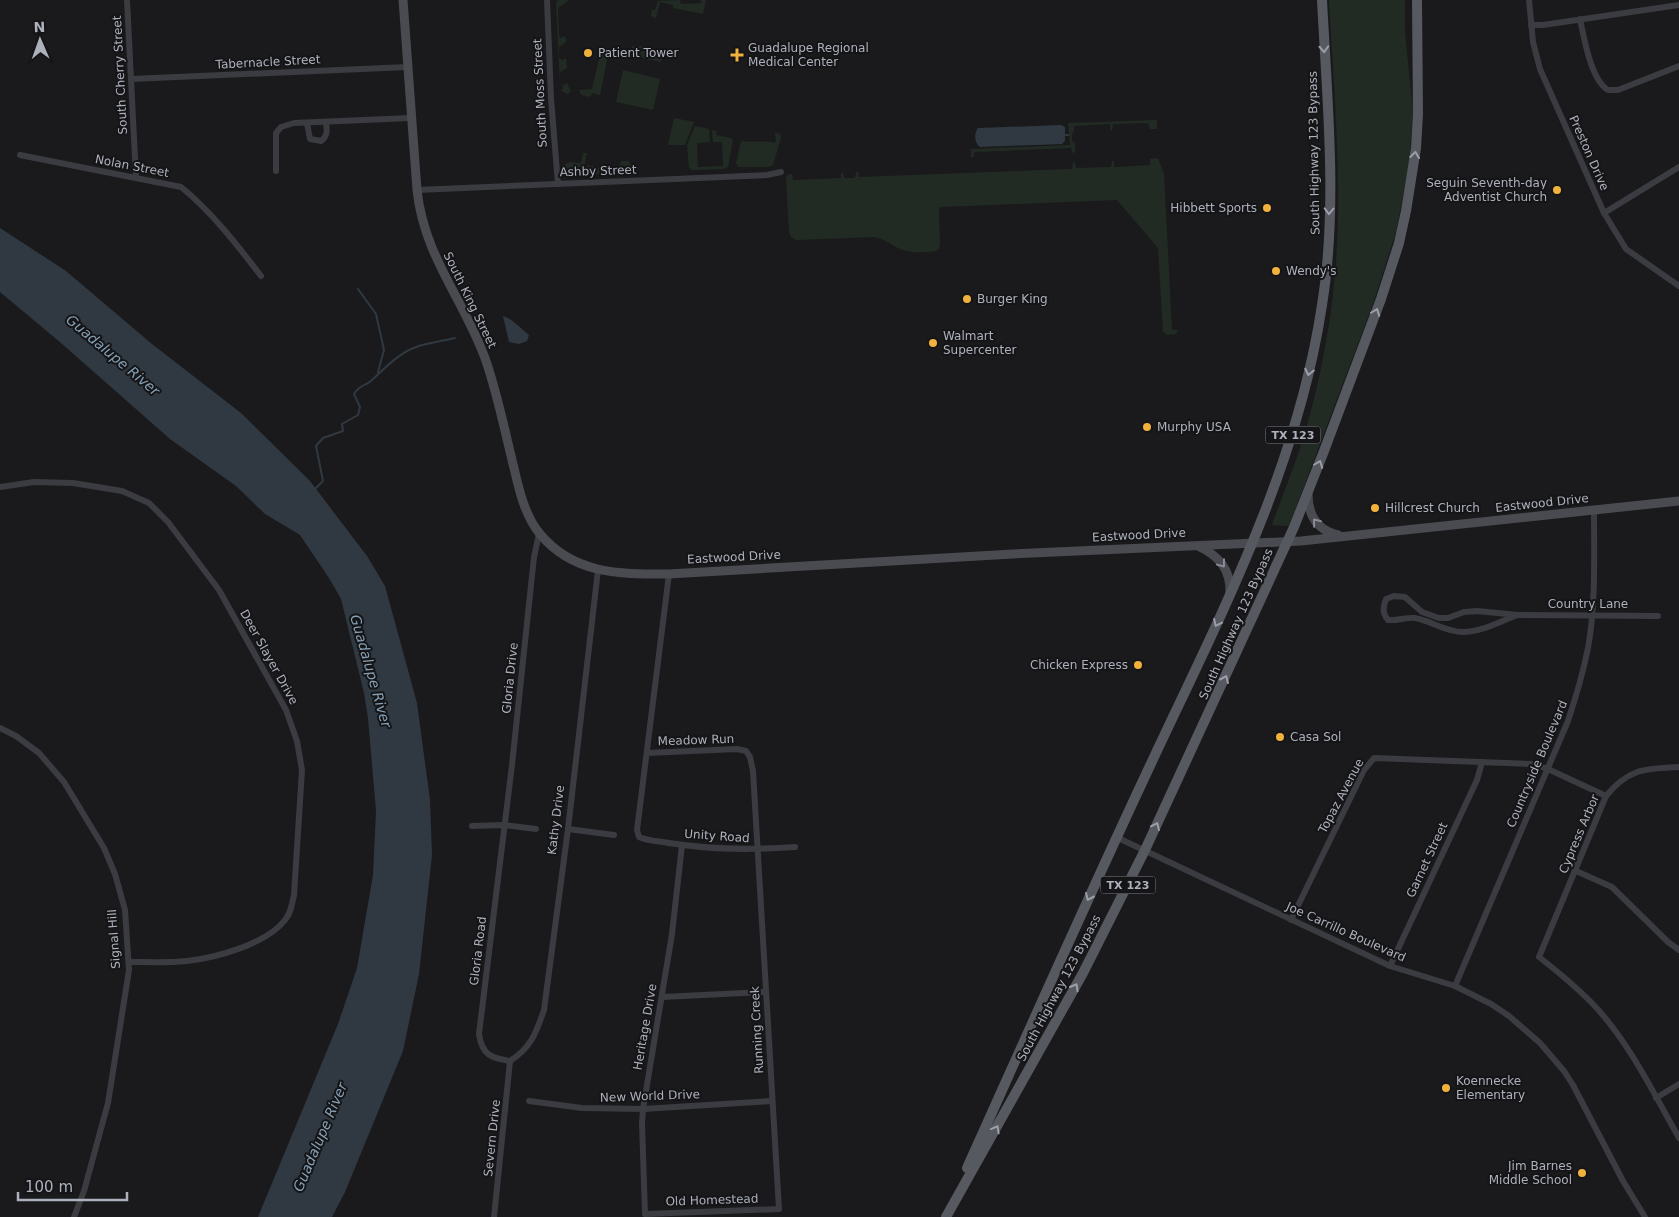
<svg xmlns="http://www.w3.org/2000/svg" width="1679" height="1217" font-family="'DejaVu Sans',sans-serif">
	<style>
		.green { fill: #222b23 }
		.water { fill: #303941 }
		.lines { fill: none; stroke-linecap: round; stroke-linejoin: round }
		.stream { stroke: #303941; stroke-width: 2 }
		.street { stroke: #3b3c41; stroke-width: 6 }
		.secondary { stroke: #494b51; stroke-width: 9 }
		.primary { stroke: #575960; stroke-width: 10 }
		.oneway { stroke: #9c9faa }
		.oneway2 { stroke: #8a8d97 }
		.poi-dot { fill: #f1b23d; stroke: #151517; stroke-width: 2 }
		.labels { text-anchor: middle; stroke-width: 4; stroke-linejoin: round; paint-order: stroke }
		.shield { fill: #151517; stroke: #7f828a; stroke-width: 1 }
		.shield-label { font-size: 11px; font-weight: bold; fill: #adb1bc }
		.poi-label { font-size: 12px; fill: #adb1bc; stroke: #151517; text-anchor: start }
		.street-label { font-size: 12px; fill: #adb1bc; stroke: #151517 }
		.water-label { font-size: 14px; font-style: italic; fill: #85a0b6; stroke: #151517 }
	</style>
	<rect width="100%" height="100%" fill="#1a1a1c"/>
	<g class="green">
		<polygon points="558,0 569,0 558,8 559,36 560,38 565,36 566,42 559,47 559,57 562,60 566,58 567,68 560,72 560,83 563,86 567,83 571,91 568,94 561,91 563,88 560,83 556,3"/>
		<polygon points="680,0 681,4 701,3 701,0 706,0 703,14 673,8 673,5 660,2 656,18 651,16 652,10 655,10 658,1"/>
		<path d="M1329,0H1405V32L1413,112L1409,165L1396,232L1373,304L1289,526L1272,525C1282,496 1294,468 1303,439C1313,406 1321,371 1327,336C1347,226 1335,111 1329,0Z"/>
		<polygon points="632,46 643,46 663,50 661,62 630,55"/>
		<polygon points="601,51 611,53 611,55 608,55 600,95 592,93 590,97 581,95 579,90 592,89"/>
		<polygon points="623,70 660,79 653,110 616,102"/>
		<polygon points="674,118 694,122 685,145 668,145"/>
		<polygon points="1157,120 1157,129 1150,129 1148,123 1113,124 1112,131 1110,129 1110,124 1074,126 1074,132 1072,133 1072,141 1075,143 1075,151 1073,154 1071,148 974,152 974,157 971,157 971,149 1070,145 1068,123"/>
		<polygon points="695,126 709,129 710,142 697,143 698,167 723,166 722,142 713,142 712,130 716,131 716,135 731,138 733,140 728,167 724,169 693,170 689,168 687,145"/>
		<path d="M775,132L780,134L781,138L773,165L769,167H738L736,163L741,141C752,143 763,140 774,143L776,141Z"/>
		<polygon points="583,153 587,153 583,173 581,175 567,175 564,171 564,165 570,162 581,163"/>
		<path d="M1158,158L1164,174L1172,330H1178L1176,334L1167,335L1163,332L1158,248L1117,200L940,207L939,209L940,244L939,249L936,251C925,252 913,254 903,250C891,246 889,240 874,237L797,240L792,238L789,233L786,178L789,174H792L793,180L841,178V173L843,172L844,178H855L856,172H858L859,177L1072,169L1073,162L1075,163L1076,168L1111,167L1112,161H1114V167L1150,165V159Z"/>
		<polygon points="621,161 629,161 629,163 632,164 632,170 631,168 630,168 631,171 627,173 586,175 585,173 587,165 618,172"/>
	</g>
	<g class="water">
		<path d="M1061,125L1065,127V141L1062,144L980,147C974,143 974,133 978,128Z"/>
		<polygon points="0,228 66,271 152,344 241,413 310,481 367,556 385,586 417,703 430,800 432,855 419,974 403,1051 345,1192 332,1217 258,1217 338,1024 357,968 373,875 376,811 368,718 364,693 341,599 329,578 300,535 265,514 236,486 170,439 61,343 0,292"/>
		<path d="M503,316C513,319 521,329 529,335L527,341L519,344L509,342Z"/>
	</g>
	<g class="lines">
		<g class="stream">
			<polyline points="1063,135 1068,135"/>
			<polyline points="358,289 376,314 384,350 378,372"/>
			<path d="M314,490L323,481L316,446L323,438L343,431L342,424L358,415L360,407L354,394C361,383 365,387 372,380C385,368 399,353 416,347C428,343 442,341 455,338"/>
		</g>
		<g class="street">
			<polyline points="127,0 136,178"/>
			<polyline points="547,0 551,98 558,184"/>
			<polyline points="1529,0 1533,42 1540,69 1604,213 1626,249 1679,286"/>
			<path d="M1580,19C1584,38 1591,80 1608,90H1618L1679,66"/>
			<polyline points="1531,25 1543,25 1679,5"/>
			<polyline points="131,79 407,67"/>
			<path d="M307,123L310,139L321,141C328,136 327,130 326,122"/>
			<path d="M20,155L181,187C211,211 238,246 261,276"/>
			<polyline points="276,171 276,133 281,127 294,123 410,118"/>
			<polyline points="417,190 767,175 781,172"/>
			<polyline points="1604,213 1679,167"/>
			<path d="M0,487L34,482L73,483L122,491L149,503L168,522L219,590L286,710L297,741L302,770L294,895C292,904 291,913 285,920C267,944 215,958 187,961C168,963 148,962 129,962"/>
			<path d="M669,574L637,830L639,837C648,841 658,841 669,843C713,850 751,850 795,847"/>
			<path d="M1394,596L1405,597L1422,612L1439,618H1448L1464,612L1477,611L1518,615C1500,621 1482,632 1463,632C1445,632 1432,621 1415,618C1405,617 1398,621 1388,620C1382,613 1383,608 1386,599Z"/>
			<polyline points="1518,615 1658,616"/>
			<polyline points="0,728 16,736 39,753 64,782 104,848 115,874 125,910 129,970 108,1103 84,1191 74,1217"/>
			<polyline points="647,753 737,749 746,751 750,757 753,771 779,1209 645,1214 642,1123 643,1109 672,934 682,845"/>
			<path d="M1679,767C1645,769 1629,768 1606,796L1539,957C1557,971 1575,986 1591,1002C1628,1040 1653,1092 1679,1138"/>
			<polyline points="472,826 504,825 536,829"/>
			<polyline points="568,829 614,835"/>
			<polyline points="1116,837 1390,966 1455,986 1491,1004 1509,1016 1540,1043 1564,1071 1573,1085 1623,1181 1645,1217"/>
			<polyline points="1576,871 1612,887 1668,942 1679,950"/>
			<polyline points="1291,920 1364,770 1374,758 1532,764 1548,769 1606,796"/>
			<polyline points="1390,966 1477,780 1482,762"/>
			<path d="M1455,986L1568,721C1576,697 1583,673 1588,648C1596,603 1594,555 1594,510"/>
			<polyline points="662,997 766,992"/>
			<path d="M510,1061C491,1058 482,1055 479,1034L512,765L534,557L539,534"/>
			<path d="M510,1061C531,1048 536,1033 544,1010L568,829L598,570"/>
			<polyline points="1656,1098 1679,1084"/>
			<polyline points="529,1101 582,1108 643,1109 772,1101"/>
			<polyline points="494,1217 510,1061"/>
		</g>
		<g class="secondary">
			<path d="M403,0L417,190C424,257 465,301 486,361C498,396 505,432 514,468C519,490 525,516 540,534C574,575 621,574 669,574L1013,554L1301,541L1679,501"/>
			<path d="M1308,494C1308,515 1317,530 1338,535"/>
			<path d="M1198,546C1219,556 1231,569 1230,594"/>
		</g>
		<g class="primary">
			<path d="M967,1168C1027,1035 1086,902 1148,770C1218,620 1297,472 1322,305C1338,207 1327,99 1322,0"/>
			<polyline points="946,1217 1083,973 1145,850 1294,527 1324,451 1381,299 1399,243 1406,211 1416,148 1418,114 1417,0"/>
		</g>
	</g>
	<defs><path id="oneway-chevron" d="M-2-3.5L2.5 0L-2 3.5" fill="none" stroke-width="1.6" stroke-linecap="round" stroke-linejoin="round" transform="scale(1.25)"/></defs>
	<g class="oneway">
		<use href="#oneway-chevron" transform="translate(1324 49) rotate(87)"/>
		<use href="#oneway-chevron" transform="translate(1415 155) rotate(-83)"/>
		<use href="#oneway-chevron" transform="translate(1329 211) rotate(91)"/>
		<use href="#oneway-chevron" transform="translate(1376 312) rotate(-69)"/>
		<use href="#oneway-chevron" transform="translate(1309 372) rotate(103)"/>
		<use href="#oneway-chevron" transform="translate(1319 464) rotate(-69)"/>
		<use href="#oneway-chevron" transform="translate(1217 623) rotate(115)"/>
		<use href="#oneway-chevron" transform="translate(1225 679) rotate(-66)"/>
		<use href="#oneway-chevron" transform="translate(1156 826) rotate(-65)"/>
		<use href="#oneway-chevron" transform="translate(1089 897) rotate(114)"/>
		<use href="#oneway-chevron" transform="translate(1075 987) rotate(-60)"/>
		<use href="#oneway-chevron" transform="translate(996 1129) rotate(-61)"/>
	</g>
	<g class="oneway2">
		<use href="#oneway-chevron" transform="translate(1316 522) rotate(-128)"/>
		<use href="#oneway-chevron" transform="translate(1222 564) rotate(53)"/>
	</g>
	<g class="poi-dot">
		<circle cx="588" cy="53" r="5"/>
		<path d="M734.5 47.5h5v5h5v5h-5v5h-5v-5h-5v-5h5z"/>
		<circle cx="1557" cy="190" r="5"/>
		<circle cx="1267" cy="208" r="5"/>
		<circle cx="1276" cy="271" r="5"/>
		<circle cx="967" cy="299" r="5"/>
		<circle cx="933" cy="343" r="5"/>
		<circle cx="1147" cy="427" r="5"/>
		<circle cx="1375" cy="508" r="5"/>
		<circle cx="1138" cy="665" r="5"/>
		<circle cx="1280" cy="737" r="5"/>
		<circle cx="1446" cy="1088" r="5"/>
		<circle cx="1582" cy="1173" r="5"/>
	</g>
	<g class="labels">
		<g class="shield">
			<rect x="1265.5" y="426.5" width="55" height="17" rx="4"/>
			<rect x="1100.5" y="876.5" width="55" height="17" rx="4"/>
		</g>
		<g class="shield-label">
			<text x="1293" y="439">TX 123</text>
			<text x="1128" y="889">TX 123</text>
		</g>
		<g class="poi-label">
			<text x="748" y="52">Guadalupe Regional<tspan x="748" dy="14">Medical Center</tspan></text>
			<text x="598" y="57">Patient Tower</text>
			<text x="1547" y="187" text-anchor="end">Seguin Seventh-day<tspan x="1547" dy="14">Adventist Church</tspan></text>
			<text x="1257" y="212" text-anchor="end">Hibbett Sports</text>
			<text x="1286" y="275">Wendy's</text>
			<text x="977" y="303">Burger King</text>
			<text x="943" y="340">Walmart<tspan x="943" dy="14">Supercenter</tspan></text>
			<text x="1157" y="431">Murphy USA</text>
			<text x="1385" y="512">Hillcrest Church</text>
			<text x="1128" y="669" text-anchor="end">Chicken Express</text>
			<text x="1290" y="741">Casa Sol</text>
			<text x="1456" y="1085">Koennecke<tspan x="1456" dy="14">Elementary</tspan></text>
			<text x="1572" y="1170" text-anchor="end">Jim Barnes<tspan x="1572" dy="14">Middle School</tspan></text>
		</g>
		<g class="street-label">
			<text transform="translate(268 62) rotate(-3)" y="4">Tabernacle Street</text>
			<text transform="translate(120 75) rotate(-93)" y="4">South Cherry Street</text>
			<text transform="translate(540 93) rotate(-93)" y="4">South Moss Street</text>
			<text transform="translate(1314 153) rotate(-91)" y="4">South Highway 123 Bypass</text>
			<text transform="translate(1589 153) rotate(66)" y="4">Preston Drive</text>
			<text transform="translate(132 166) rotate(11)" y="4">Nolan Street</text>
			<text transform="translate(598 171) rotate(-2)" y="4">Ashby Street</text>
			<text transform="translate(470 300) rotate(64)" y="4">South King Street</text>
			<text transform="translate(1542 503) rotate(-6)" y="4">Eastwood Drive</text>
			<text transform="translate(1139 535) rotate(-3)" y="4">Eastwood Drive</text>
			<text transform="translate(734 557) rotate(-3)" y="4">Eastwood Drive</text>
			<text x="1588" y="608">Country Lane</text>
			<text transform="translate(1236 624) rotate(-66)" y="4">South Highway 123 Bypass</text>
			<text transform="translate(269 657) rotate(61)" y="4">Deer Slayer Drive</text>
			<text transform="translate(510 678) rotate(-84)" y="4">Gloria Drive</text>
			<text transform="translate(696 740) rotate(-2)" y="4">Meadow Run</text>
			<text transform="translate(1537 764) rotate(-67)" y="4">Countryside Boulevard</text>
			<text transform="translate(1341 796) rotate(-62)" y="4">Topaz Avenue</text>
			<text transform="translate(556 820) rotate(-83)" y="4">Kathy Drive</text>
			<text transform="translate(1579 834) rotate(-67)" y="4">Cypress Arbor</text>
			<text transform="translate(717 836) rotate(4)" y="4">Unity Road</text>
			<text transform="translate(1427 860) rotate(-65)" y="4">Garnet Street</text>
			<text transform="translate(1346 932) rotate(24)" y="4">Joe Carrillo Boulevard</text>
			<text transform="translate(114 939) rotate(-94)" y="4">Signal Hill</text>
			<text transform="translate(478 951) rotate(-83)" y="4">Gloria Road</text>
			<text transform="translate(1059 988) rotate(-62)" y="4">South Highway 123 Bypass</text>
			<text transform="translate(645 1027) rotate(-80)" y="4">Heritage Drive</text>
			<text transform="translate(757 1030) rotate(-93)" y="4">Running Creek</text>
			<text transform="translate(650 1096) rotate(-2)" y="4">New World Drive</text>
			<text transform="translate(492 1138) rotate(-84)" y="4">Severn Drive</text>
			<text transform="translate(712 1200) rotate(-2)" y="4">Old Homestead</text>
		</g>
		<g class="water-label">
			<text transform="translate(113 355) rotate(40)" y="5">Guadalupe River</text>
			<text transform="translate(371 671) rotate(74)" y="5">Guadalupe River</text>
			<text transform="translate(320 1137) rotate(-67)" y="5">Guadalupe River</text>
		</g>
	</g>
	<g transform="translate(40 40) rotate(358)" stroke="#151517" stroke-width="4" paint-order="stroke">
	<path d="M0-4L9 19L0 12L-9 19Z" fill="#adb1bc"/>
	<text y="-8" font-size="14" font-weight="bold" text-anchor="middle" fill="#adb1bc">N</text>
	</g>
	<path d="M18 1192v8h109v-8" fill="none" stroke="#adb1bc" stroke-width="2.5"/>
	<text x="25" y="1192" font-size="15" fill="#adb1bc" stroke="#151517" stroke-width="4" paint-order="stroke">100 m</text>
</svg>
